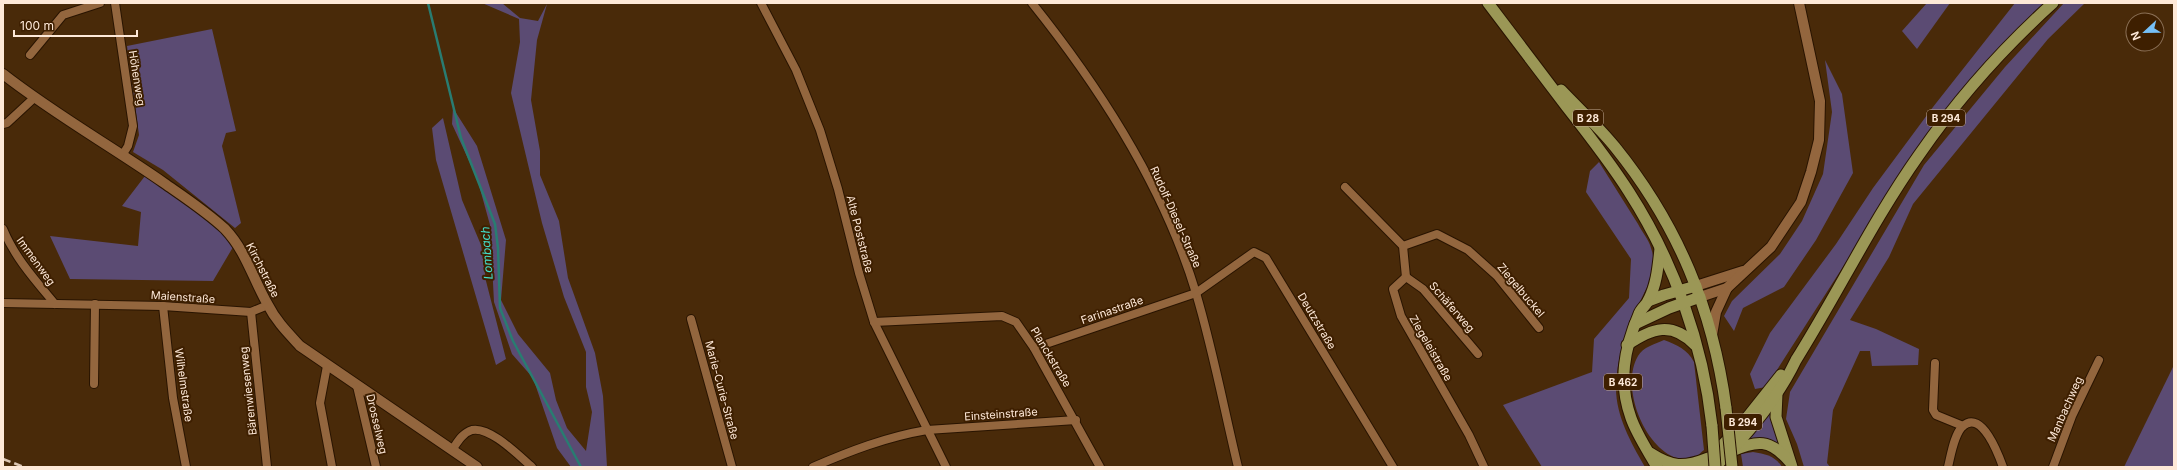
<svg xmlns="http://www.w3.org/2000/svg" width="2177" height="470" font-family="Inter,sans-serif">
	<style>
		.green { fill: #5b4b73 }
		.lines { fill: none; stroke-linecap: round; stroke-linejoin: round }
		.stream { stroke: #297c71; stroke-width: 2.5 }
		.minor-casing { stroke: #291401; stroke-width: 10 }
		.tertiary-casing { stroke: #291401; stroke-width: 12 }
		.primary-casing { stroke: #291401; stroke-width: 13 }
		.minor { stroke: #93663e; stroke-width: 8 }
		.tertiary { stroke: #93663e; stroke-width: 10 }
		.primary { stroke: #9b9756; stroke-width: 11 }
		.rail { stroke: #ddc7b3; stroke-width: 2.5; stroke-dasharray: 8 4; stroke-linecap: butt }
		.primary-bridge-casing { stroke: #291401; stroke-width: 13; stroke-linecap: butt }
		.primary-bridge { stroke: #9b9756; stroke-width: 11 }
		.labels { text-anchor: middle; stroke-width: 4; stroke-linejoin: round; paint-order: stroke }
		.shield { fill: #3e1f00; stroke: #c4ac97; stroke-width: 1 }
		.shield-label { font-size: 10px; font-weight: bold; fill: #fee9d8 }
		.street-label { font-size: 11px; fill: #fee9d8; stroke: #3e1f00 }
		.water-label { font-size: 12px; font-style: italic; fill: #42dfca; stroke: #3e1f00 }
	</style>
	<rect width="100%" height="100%" fill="#492a09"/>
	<g class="green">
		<polygon points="482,3 502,3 520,18 538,21 547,4 537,40 531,100 540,151 540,175 559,221 568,278 595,353 603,396 607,467 571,467 557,448 533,378 512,354 494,302 490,225 477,178 452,124 453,108 477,146 506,240 501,300 518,334 550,373 556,400 567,428 586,451 592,412 586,387 586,352 564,297 542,223 511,93 520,42 519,19"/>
		<polygon points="1927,3 1950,3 1917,49 1902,31"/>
		<polygon points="2015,3 2044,3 1930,131 1766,387 1755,389 1750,374 1770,333 1836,244 1873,188 1933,107"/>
		<polygon points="2064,3 2085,3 2048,39 1913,204 1889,257 1850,320 1876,329 1919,349 1918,365 1872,366 1870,351 1860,351 1833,410 1827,463 1830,467 1804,467 1797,444 1786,419 1790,392 1924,165 2005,67"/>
		<polygon points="212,29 236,131 226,133 222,146 241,223 235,228 163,170 133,152 139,135 127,46"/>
		<polygon points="1825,60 1842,94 1853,173 1816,240 1784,287 1743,308 1734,331 1724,316 1732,301 1780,254 1802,221 1823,174 1832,112"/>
		<polygon points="443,118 462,200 481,245 486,281 506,359 496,365 436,160 432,128"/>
		<path d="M1599,162C1612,183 1625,203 1638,224C1642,232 1649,240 1651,248C1659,270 1645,290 1637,308C1626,333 1616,360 1616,388C1616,416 1631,443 1645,467H1542L1503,405L1592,372L1594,339L1629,298L1631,259L1586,192L1590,171Z"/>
		<polygon points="148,172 236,242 213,281 70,279 50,236 138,246 141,212 122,206"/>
		<path d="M1664,340C1677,345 1687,349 1694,362L1704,450C1701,452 1698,456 1695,458C1689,461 1683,459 1677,458C1644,448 1620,386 1638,356C1643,347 1655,344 1664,340Z"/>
		<polygon points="2174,365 2174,467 2124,467"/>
		<polygon points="1770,412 1771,412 1780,445 1764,438 1748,439"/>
		<path d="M1753,452C1766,454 1775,456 1782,467H1743L1741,454Z"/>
	</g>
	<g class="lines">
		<polyline class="stream" points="428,3 461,138 495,224 498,248 500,308 513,341 581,467"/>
		<g class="minor-casing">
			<g id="minor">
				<polyline points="115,3 133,126 128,146 123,154"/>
				<polyline points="761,3 796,70 820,130 838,189 859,273 874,322 946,467"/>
				<path d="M1032,3C1101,89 1164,187 1196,293C1213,350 1224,409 1238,467"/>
				<polyline points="30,55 63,15 100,3"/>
				<polyline points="3,124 7,123 34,98"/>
				<polyline points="1345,187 1403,246 1406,277"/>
				<path d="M3,229C15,258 35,280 55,304"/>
				<polyline points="1403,246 1437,234 1468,250 1497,276 1539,328"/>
				<polyline points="1406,277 1393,289 1401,316 1469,435 1484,467"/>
				<polyline points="1406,277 1423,289 1478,354"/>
				<polyline points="3,303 163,306 251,312 268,305"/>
				<polyline points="163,306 173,398 186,467"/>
				<polyline points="251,312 267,467"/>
				<polyline points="691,319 732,467"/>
				<polyline points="874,322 1002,316 1016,322 1034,348 1100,467"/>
				<polyline points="1034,348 1196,293 1254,252 1266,258 1393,467"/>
				<polyline points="1935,363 1933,410 1936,415 1963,426"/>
				<polyline points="327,366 320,403 332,467"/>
				<polyline points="94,384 95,304"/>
				<polyline points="357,386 376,467"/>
				<path d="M452,450C457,443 462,433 472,430C490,426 519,456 532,467"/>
				<path d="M813,467C850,451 886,437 927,430L1076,420"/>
				<path d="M1948,467C1951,455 1954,434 1963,426C1982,409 1999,456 2003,467"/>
				<polyline points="2053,467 2072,416 2099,360"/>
			</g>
		</g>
		<g class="tertiary-casing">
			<g id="tertiary">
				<path d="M3,74C54,114 111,146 164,183C184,197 207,212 225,229C246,251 253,279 268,305C276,321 288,333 300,346L477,467"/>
				<polyline points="1696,286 1743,271"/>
				<polyline points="1700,297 1727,288 1771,247 1801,202 1811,172 1819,140 1820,101 1799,3"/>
				<polyline points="1712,335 1716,312 1727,288"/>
			</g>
		</g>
		<g class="primary-casing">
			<g id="primary">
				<path d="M1488,3C1514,37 1540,72 1566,106C1588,134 1610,162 1629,192C1674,262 1703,344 1712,426"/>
				<path d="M1561,90C1579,109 1599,127 1615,147C1678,225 1713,310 1726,408"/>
				<polyline points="1648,301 1664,295 1696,286"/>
				<polyline points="1635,324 1669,308 1700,297"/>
				<path d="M1627,345C1652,328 1672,321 1695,345"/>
				<polyline points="1777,393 1776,417 1792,467"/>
				<path d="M1732,451C1757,440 1770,439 1789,461"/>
				<path d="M1650,453C1672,467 1683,468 1708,458"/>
				<path d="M1657,467C1648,451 1637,435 1631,418C1618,382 1624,349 1639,314C1641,308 1647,305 1649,299C1657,283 1658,266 1660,249"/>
				<polyline points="1702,467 1742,424 1781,375"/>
				<path d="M1715,467C1745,437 1778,398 1796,360C1838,293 1873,220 1919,155C1957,100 2003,48 2053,3"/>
			</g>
		</g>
		<use href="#minor" class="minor"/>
		<use href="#tertiary" class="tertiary"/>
		<use href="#primary" class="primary"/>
		<polyline class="rail" points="3,459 24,467"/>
		<g class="primary-bridge-casing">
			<g id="primary-bridge">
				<polyline points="1726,408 1732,467"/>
				<polyline points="1712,426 1715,467"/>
			</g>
		</g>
		<use href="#primary-bridge" class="primary-bridge"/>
	</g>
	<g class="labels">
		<g class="shield">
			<rect x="1573" y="110" width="30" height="16" rx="3"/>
			<rect x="1927" y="110" width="38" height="16" rx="3"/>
			<rect x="1604" y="374" width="38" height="16" rx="3"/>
			<rect x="1724" y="414" width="38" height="16" rx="3"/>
		</g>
		<g class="shield-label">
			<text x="1588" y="122">B 28</text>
			<text x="1946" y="122">B 294</text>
			<text x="1623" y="386">B 462</text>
			<text x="1743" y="426">B 294</text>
		</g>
		<g class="street-label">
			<text transform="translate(137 78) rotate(81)" y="4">Höhenweg</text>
			<text transform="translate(1176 217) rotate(66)" y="4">Rudolf-Diesel-Straße</text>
			<text transform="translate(860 234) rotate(76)" y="4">Alte Poststraße</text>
			<text transform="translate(36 261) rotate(54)" y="4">Immenweg</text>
			<text transform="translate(263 270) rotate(63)" y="4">Kirchstraße</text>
			<text transform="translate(1521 290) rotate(50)" y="4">Ziegelbuckel</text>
			<text transform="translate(183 297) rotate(4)" y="4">Maienstraße</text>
			<text transform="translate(1452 307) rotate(49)" y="4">Schäferweg</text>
			<text transform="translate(1112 310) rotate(-19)" y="4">Farinastraße</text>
			<text transform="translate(1317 321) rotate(59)" y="4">Deutzstraße</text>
			<text transform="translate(1431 348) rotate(60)" y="4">Ziegeleistraße</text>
			<text transform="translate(1051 357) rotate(59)" y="4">Planckstraße</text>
			<text transform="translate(184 385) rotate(82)" y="4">Wilhelmstraße</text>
			<text transform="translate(722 390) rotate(75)" y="4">Marie-Curie-Straße</text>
			<text transform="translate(248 391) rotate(-96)" y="4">Bärenwiesenweg</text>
			<text transform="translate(2065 409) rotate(-66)" y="4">Manbachweg</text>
			<text transform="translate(1001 414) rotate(-4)" y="4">Einsteinstraße</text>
			<text transform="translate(377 424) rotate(77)" y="4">Drosselweg</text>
		</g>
		<g class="water-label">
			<text transform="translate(487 253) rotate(-94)" y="4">Lombach</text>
		</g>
	</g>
	<rect width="2177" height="470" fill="none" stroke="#fee9d8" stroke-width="8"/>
	<g transform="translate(2145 32) rotate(248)"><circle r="19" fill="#3e1f00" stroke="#8b7056"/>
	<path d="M0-3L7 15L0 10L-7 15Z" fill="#76c0f7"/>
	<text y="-6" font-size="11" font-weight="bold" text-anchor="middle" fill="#fee9d8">N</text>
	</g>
	<path d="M14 30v6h123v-6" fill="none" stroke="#fee9d8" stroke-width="2"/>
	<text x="20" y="30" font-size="12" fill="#fee9d8" stroke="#3e1f00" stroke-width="3" paint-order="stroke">100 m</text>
</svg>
